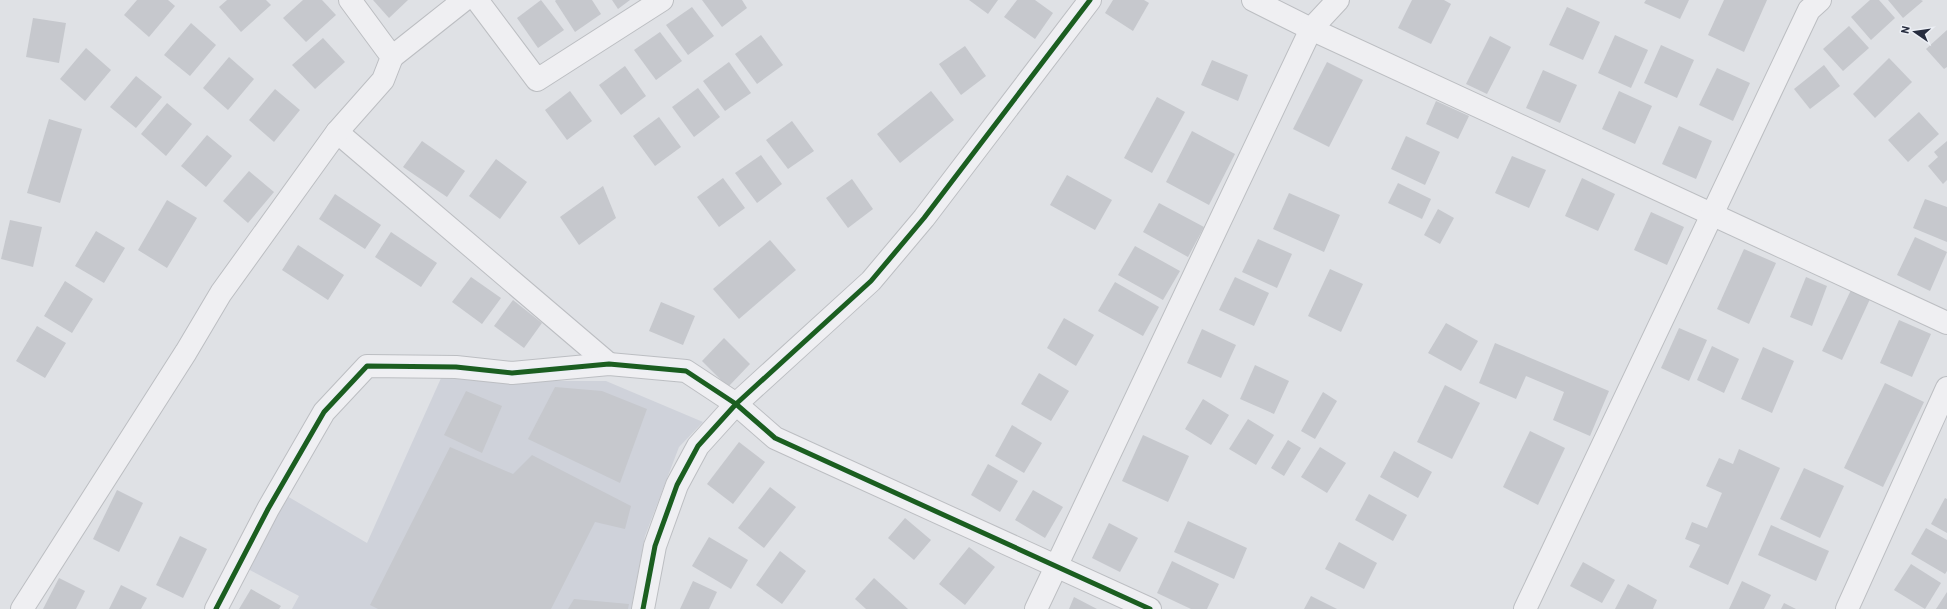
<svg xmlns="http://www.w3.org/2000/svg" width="1947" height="609" font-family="Barlow,sans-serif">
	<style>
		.built { fill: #cfd2da }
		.building { fill: #c6c8cd }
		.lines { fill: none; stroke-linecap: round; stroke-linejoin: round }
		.minor-casing { stroke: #bcbec2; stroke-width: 24 }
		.minor { stroke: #efeff2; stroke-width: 22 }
		.cycleway-casing { stroke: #eceff5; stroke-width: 8 }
		.cycleway { stroke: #1b5e20; stroke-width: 5 }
	</style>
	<rect width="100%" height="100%" fill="#dfe1e5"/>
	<polygon class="built" points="442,376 476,381 606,381 703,422 679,447 645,536 631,609 292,609 299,596 246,568 287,496 367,543"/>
	<g class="building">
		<polygon points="137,0 168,0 175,6 149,37 124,15"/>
		<polygon points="227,0 266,0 271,5 241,32 219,7"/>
		<polygon points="303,0 322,0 336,15 306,42 283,18"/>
		<polygon points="373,0 408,0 389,18"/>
		<polygon points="541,0 564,30 538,48 517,18"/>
		<polygon points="556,0 592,0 601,14 575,32 555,1"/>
		<polygon points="612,0 630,0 618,9"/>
		<polygon points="702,0 742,0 747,8 722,27"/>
		<polygon points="969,0 998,0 988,14"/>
		<polygon points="1017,0 1035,0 1053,13 1035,39 1004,17"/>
		<polygon points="1113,0 1144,0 1149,3 1133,31 1105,13"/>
		<polygon points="1412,0 1444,0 1451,4 1431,44 1398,28"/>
		<polygon points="1646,0 1689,0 1680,19 1644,3"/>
		<polygon points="1724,0 1767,0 1744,52 1708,35"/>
		<polygon points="1870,0 1879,0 1895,18 1871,40 1851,17"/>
		<polygon points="1888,0 1921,0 1923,1 1903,18"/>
		<polygon points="692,7 714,36 688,55 666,25"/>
		<polygon points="1567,7 1600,22 1583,60 1549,45"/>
		<polygon points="33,18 66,23 59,63 26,57"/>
		<polygon points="191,23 216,45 190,76 164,55"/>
		<polygon points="1849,26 1869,48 1843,71 1823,49"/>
		<polygon points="1947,30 1947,67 1944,69 1926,49"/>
		<polygon points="660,32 682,61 656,80 634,50"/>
		<polygon points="761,35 783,65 757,84 735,54"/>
		<polygon points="1615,35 1648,50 1631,88 1598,73"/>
		<polygon points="1490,36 1511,47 1487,94 1466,84"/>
		<polygon points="323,38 345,62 315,89 292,65"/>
		<polygon points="1661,45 1694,60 1677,98 1644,83"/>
		<polygon points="965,46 986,76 961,95 939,64"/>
		<polygon points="86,48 111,70 85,101 60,79"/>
		<polygon points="229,57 254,79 228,110 203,88"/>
		<polygon points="1889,58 1912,82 1875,118 1853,94"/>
		<polygon points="1212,60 1248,75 1238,101 1201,85"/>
		<polygon points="729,62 751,93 725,111 703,81"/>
		<polygon points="1327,62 1363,80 1329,147 1293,129"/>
		<polygon points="1824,65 1840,86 1810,109 1794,89"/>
		<polygon points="625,66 646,96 621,115 599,85"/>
		<polygon points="1717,68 1750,83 1733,121 1699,105"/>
		<polygon points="1543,70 1577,85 1560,123 1526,108"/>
		<polygon points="136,76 162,97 136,128 110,107"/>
		<polygon points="698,88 720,117 694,137 672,107"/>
		<polygon points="275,89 300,110 274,142 249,120"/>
		<polygon points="570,91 592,121 567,140 545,110"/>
		<polygon points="931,91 954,120 900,163 877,134"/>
		<polygon points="1619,91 1652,106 1635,144 1602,129"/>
		<polygon points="1157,97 1185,112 1152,173 1124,158"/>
		<polygon points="1436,101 1469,116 1458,139 1426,124"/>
		<polygon points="167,103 192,124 166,156 141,134"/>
		<polygon points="1919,112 1939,134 1908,162 1888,140"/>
		<polygon points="659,117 681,147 655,166 633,136"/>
		<polygon points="49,119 82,129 60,203 27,193"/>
		<polygon points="792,121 814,151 788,169 766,140"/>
		<polygon points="1679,126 1712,141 1696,179 1662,164"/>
		<polygon points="1192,131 1235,154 1209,205 1166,182"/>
		<polygon points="207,135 232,156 206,187 181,166"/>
		<polygon points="1406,136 1440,152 1425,185 1391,169"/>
		<polygon points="422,141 465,171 447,197 403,167"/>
		<polygon points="1947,141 1947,180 1943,184 1928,166 1938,157 1934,152"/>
		<polygon points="761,155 782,184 757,203 735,173"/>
		<polygon points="1512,156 1546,170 1529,208 1495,193"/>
		<polygon points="496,159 527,182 500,219 469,196"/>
		<polygon points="249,171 274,192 248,223 223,201"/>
		<polygon points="1067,175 1112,200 1095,230 1050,205"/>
		<polygon points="723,178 745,208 719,227 697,197"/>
		<polygon points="1582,178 1615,194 1598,231 1565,216"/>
		<polygon points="852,179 873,209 848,228 826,198"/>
		<polygon points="1398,183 1431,199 1422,219 1388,203"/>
		<polygon points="603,186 616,218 579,245 560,217"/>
		<polygon points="1289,193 1340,215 1324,252 1273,229"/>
		<polygon points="335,194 381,225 365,249 319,219"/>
		<polygon points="1925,199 1947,207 1947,242 1913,228"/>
		<polygon points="167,200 197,218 167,268 138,250"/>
		<polygon points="1159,203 1204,227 1188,257 1143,232"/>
		<polygon points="1438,209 1454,218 1440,244 1424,235"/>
		<polygon points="1651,212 1684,227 1667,265 1634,250"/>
		<polygon points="10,220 42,227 33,267 1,259"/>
		<polygon points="96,231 125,248 104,283 75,266"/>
		<polygon points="391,232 437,263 421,287 375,257"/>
		<polygon points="1915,237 1947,252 1930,291 1897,275"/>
		<polygon points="1258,239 1292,254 1277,288 1242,272"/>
		<polygon points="770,240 796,270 739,319 713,289"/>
		<polygon points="298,245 344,275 328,300 282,270"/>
		<polygon points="1135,246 1180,271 1163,300 1118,275"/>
		<polygon points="1744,249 1776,263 1749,324 1717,309"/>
		<polygon points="1330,269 1363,284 1341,332 1308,316"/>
		<polygon points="471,277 501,298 482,324 452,302"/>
		<polygon points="1235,277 1269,293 1254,326 1219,310"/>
		<polygon points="1806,277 1827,286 1812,326 1790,317"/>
		<polygon points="65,281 93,299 72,333 44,316"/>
		<polygon points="1115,282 1159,307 1143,336 1098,311"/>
		<polygon points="1851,290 1870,299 1842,360 1822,351"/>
		<polygon points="513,300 542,323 524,348 494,326"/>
		<polygon points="661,302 695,316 683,345 649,331"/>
		<polygon points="1064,318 1094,335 1076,366 1047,348"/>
		<polygon points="1899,320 1931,334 1912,377 1880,363"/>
		<polygon points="1446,323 1478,341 1461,371 1428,353"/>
		<polygon points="37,326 66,343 45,378 16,361"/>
		<polygon points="1679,328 1707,340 1689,381 1661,368"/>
		<polygon points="1202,329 1236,345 1221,378 1187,363"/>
		<polygon points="724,338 750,364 728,387 702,361"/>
		<polygon points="1495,343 1609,391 1590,436 1553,420 1564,392 1526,376 1516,399 1479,383"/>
		<polygon points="1712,346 1739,359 1724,393 1697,380"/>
		<polygon points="1763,347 1794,361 1772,413 1741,399"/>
		<polygon points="1255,365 1289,381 1274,414 1240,399"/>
		<polygon points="1039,373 1069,391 1051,421 1021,404"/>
		<polygon points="1885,383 1924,402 1883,487 1844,468"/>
		<polygon points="1445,385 1480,403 1452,459 1417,442"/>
		<polygon points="555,387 602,391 647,409 620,483 528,439"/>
		<polygon points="466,391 502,406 482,453 444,435"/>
		<polygon points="1323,392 1337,401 1315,439 1301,431"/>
		<polygon points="1203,399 1229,415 1211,445 1185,429"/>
		<polygon points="1248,419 1274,435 1256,465 1229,449"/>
		<polygon points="1012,425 1042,443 1024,473 995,456"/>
		<polygon points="1530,431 1565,448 1538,505 1503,487"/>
		<polygon points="1143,435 1189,456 1168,502 1122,481"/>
		<polygon points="1288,440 1301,448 1284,476 1271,468"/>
		<polygon points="739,442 765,462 733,504 707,484"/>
		<polygon points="450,447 513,474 532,455 631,506 625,529 595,522 551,609 378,609 370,605"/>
		<polygon points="1320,447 1346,463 1327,493 1301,477"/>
		<polygon points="1739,449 1780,468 1728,585 1689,567 1700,545 1685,539 1692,522 1707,528 1722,493 1706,486 1719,458 1733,464"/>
		<polygon points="1394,451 1432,472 1418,498 1380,477"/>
		<polygon points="988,464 1018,481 1000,512 971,495"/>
		<polygon points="1804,468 1844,486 1820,538 1780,519"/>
		<polygon points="770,487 796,507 764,548 738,528"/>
		<polygon points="117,490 143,503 119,552 93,539"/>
		<polygon points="1033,490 1063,507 1045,538 1015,520"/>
		<polygon points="1369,494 1407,515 1393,541 1355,520"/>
		<polygon points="1945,498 1947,499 1947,533 1931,524"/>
		<polygon points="905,518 931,540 914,560 888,538"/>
		<polygon points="1188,521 1247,548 1234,579 1174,552"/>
		<polygon points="1109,523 1138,538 1120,572 1092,558"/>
		<polygon points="1771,525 1829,551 1816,581 1758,555"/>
		<polygon points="1926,528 1947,540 1947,571 1945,574 1911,554"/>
		<polygon points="180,536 207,549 183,598 156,585"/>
		<polygon points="709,537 748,560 731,589 692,566"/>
		<polygon points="1339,542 1377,563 1364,589 1325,569"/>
		<polygon points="969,547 995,567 965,605 939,584"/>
		<polygon points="780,551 806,571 782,604 756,585"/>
		<polygon points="1172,561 1219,584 1207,609 1191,609 1157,593"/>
		<polygon points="1583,562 1615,580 1602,603 1570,586"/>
		<polygon points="1911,564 1941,583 1925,609 1894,590"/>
		<polygon points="59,578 85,591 76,609 43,609"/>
		<polygon points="874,578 908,609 866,609 855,599"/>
		<polygon points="693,581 717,592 709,609 680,609"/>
		<polygon points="1742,581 1771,595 1764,609 1729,609"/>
		<polygon points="1628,584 1657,600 1653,609 1615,609"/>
		<polygon points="121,585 147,598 141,609 109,609"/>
		<polygon points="251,589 281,606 279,609 239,609"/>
		<polygon points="1947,592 1947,609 1936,609"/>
		<polygon points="1311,596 1337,609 1304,609"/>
		<polygon points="1074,597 1097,609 1069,609"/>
		<polygon points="574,599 629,604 628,609 568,609"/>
		<polygon points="1784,603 1796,609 1781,609"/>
	</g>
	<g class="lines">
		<g class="minor-casing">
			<g id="minor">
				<polyline points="477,0 537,80 662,0"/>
				<polyline points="1253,0 1311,29 1947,323"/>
				<polyline points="392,57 464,0"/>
				<polyline points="337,132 609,364"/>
				<polyline points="22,609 186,352 221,293 337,132 383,80 392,57 350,0"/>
				<polyline points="216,609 268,509 324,412 367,366 456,367 512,373 609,364 686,371 736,404 775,438 1150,609"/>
				<polyline points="643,609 655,546 677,485 698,446 736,404 871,281 924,218 1090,0"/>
				<polyline points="1036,609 1311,29 1338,0"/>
				<polyline points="1525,609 1809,10 1820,0"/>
				<polyline points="1847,609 1947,388"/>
			</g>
		</g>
		<use href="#minor" class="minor"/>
		<g class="cycleway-casing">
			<g id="cycleway">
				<polyline points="216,609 268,509 324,412 367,366 456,367 512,373 609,364 686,371 736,404 775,438 1150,609"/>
				<polyline points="643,609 655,546 677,485 698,446 736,404 871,281 924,218 1090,0"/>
			</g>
		</g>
		<use href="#cycleway" class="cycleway"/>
	</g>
	<g transform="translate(1915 32) rotate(283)" stroke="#eceff5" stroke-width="3" paint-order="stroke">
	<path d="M0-3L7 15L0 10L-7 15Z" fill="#262c3e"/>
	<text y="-6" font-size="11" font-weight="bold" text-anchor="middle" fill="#262c3e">N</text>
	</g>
</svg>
